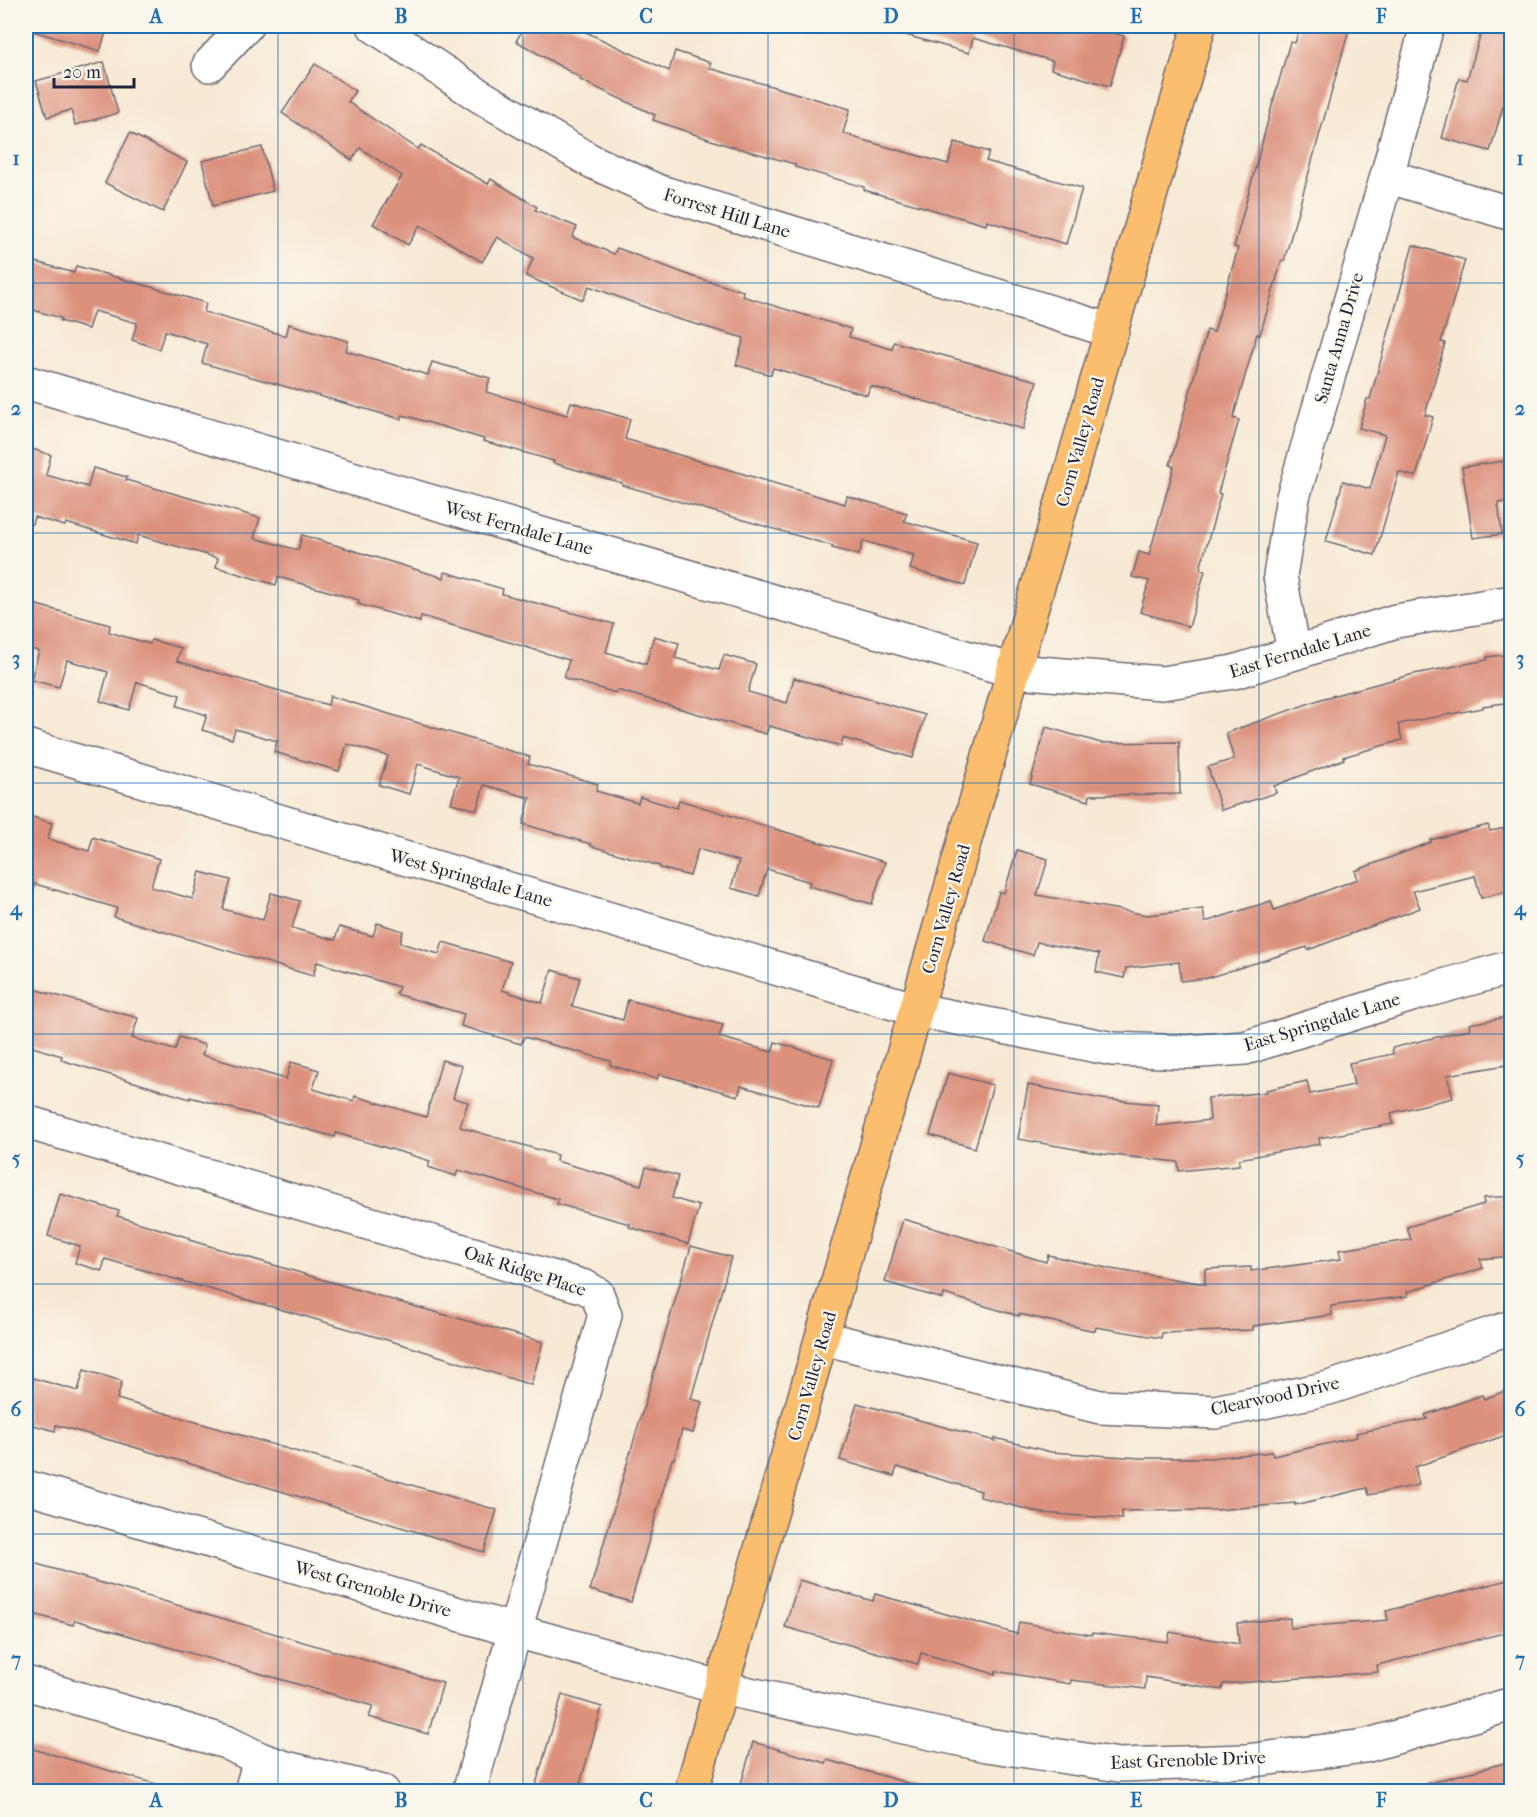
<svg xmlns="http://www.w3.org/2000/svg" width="1537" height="1817" font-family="'IM FELL French Canon',serif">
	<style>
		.building { fill: #dc917d }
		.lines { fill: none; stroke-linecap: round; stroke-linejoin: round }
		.minor-casing { stroke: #6d6871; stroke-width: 36 }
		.major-casing { stroke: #6d6871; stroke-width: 36 }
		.minor { stroke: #fff; stroke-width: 33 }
		.major { stroke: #fbbe6e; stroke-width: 33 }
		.grid { fill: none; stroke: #1f6fb2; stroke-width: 1.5; stroke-opacity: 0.55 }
		.labels { text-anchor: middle; stroke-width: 4.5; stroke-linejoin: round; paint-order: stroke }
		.street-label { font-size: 18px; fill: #22223b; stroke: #fbf7ec }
		.neatline { fill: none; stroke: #1f6fb2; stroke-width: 2 }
		.grid-label { font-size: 20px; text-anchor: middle; font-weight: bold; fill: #1f6fb2 }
	</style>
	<rect width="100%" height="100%" fill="#fbf7ec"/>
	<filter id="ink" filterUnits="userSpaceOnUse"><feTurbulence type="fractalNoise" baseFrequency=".0167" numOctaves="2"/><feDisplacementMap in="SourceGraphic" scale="12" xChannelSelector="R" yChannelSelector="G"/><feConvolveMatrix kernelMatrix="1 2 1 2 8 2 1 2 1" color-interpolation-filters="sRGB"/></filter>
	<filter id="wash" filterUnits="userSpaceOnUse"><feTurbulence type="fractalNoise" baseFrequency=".008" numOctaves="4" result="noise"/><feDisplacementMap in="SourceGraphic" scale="24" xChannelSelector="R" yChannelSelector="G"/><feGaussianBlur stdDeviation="1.35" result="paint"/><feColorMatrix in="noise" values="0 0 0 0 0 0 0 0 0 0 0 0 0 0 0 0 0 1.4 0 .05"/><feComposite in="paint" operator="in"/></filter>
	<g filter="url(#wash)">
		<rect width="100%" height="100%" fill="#f7e9d4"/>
		<g id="blocks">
			<g class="building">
				<polygon points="34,26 108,26 100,51 33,31"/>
				<polygon points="525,26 573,26 669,71 675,51 711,63 709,68 850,109 843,133 859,139 948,164 955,142 989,152 986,161 1082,188 1066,244 987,221 986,225 864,190 864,187 795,167 795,164 723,144 653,120 655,115 580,80 581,78 516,41"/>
				<polygon points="896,26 1088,26 1124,36 1110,86 1051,69 1053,61 973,38 969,53 895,32"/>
				<polygon points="1300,26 1350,26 1284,261 1282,260 1260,335 1257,334 1233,418 1239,420 1218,493 1221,494 1200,569 1205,571 1189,627 1140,612 1149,581 1132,577 1139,552 1149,555 1174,467 1170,465 1190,391 1207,330 1214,332 1238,248 1234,247 1273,102 1290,42 1295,43"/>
				<polygon points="1483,26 1512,26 1512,76 1490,151 1442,138 1459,78 1467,80"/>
				<polygon points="104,62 118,113 75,125 71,110 47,117 36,81"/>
				<polygon points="315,64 355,91 348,102 418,149 421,145 488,184 491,179 537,207 535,210 577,227 572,237 614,254 617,248 694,277 743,291 742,296 851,329 849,337 892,349 894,342 1037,381 1023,429 870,386 867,395 773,368 771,375 736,365 744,338 674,318 589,286 583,300 526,276 533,258 497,237 482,262 420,225 408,245 373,224 402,176 360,148 352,160 282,113"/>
				<polygon points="130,133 187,162 163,212 105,183"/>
				<polygon points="262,147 273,191 213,206 202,161"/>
				<polygon points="1413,245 1465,260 1441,342 1445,343 1425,415 1433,417 1416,477 1399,472 1375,555 1326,541 1343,481 1370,489 1385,435 1359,428 1367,399 1370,399"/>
				<polygon points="26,259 74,273 76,266 148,286 206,303 204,312 286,336 289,324 348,341 346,351 428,375 432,362 490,378 486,392 567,415 571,402 630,419 625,439 845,504 847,496 907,513 904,521 977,542 965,585 910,569 914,555 863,541 859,555 832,548 833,546 622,485 622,483 553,463 554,461 483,441 484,439 403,415 401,419 202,363 207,344 165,331 159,349 132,340 137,323 94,311 88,329 60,321 61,318 26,308"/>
				<polygon points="26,447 51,455 46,475 88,487 93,468 127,477 126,480 260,518 254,538 298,550 302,535 444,578 445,572 503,589 502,594 614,624 606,652 646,664 654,636 679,643 675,658 719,670 724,655 756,664 748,692 787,703 794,678 925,715 913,758 843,738 841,746 769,726 766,734 617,690 616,693 564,678 569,660 421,616 420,622 358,604 359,600 278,577 276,585 216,567 218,558 138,535 136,544 66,523 65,526 34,517 32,524 26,523"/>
				<polygon points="1512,460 1512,501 1498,503 1502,534 1473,538 1462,467"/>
				<polygon points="26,602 110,625 109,632 150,644 151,640 181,648 177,661 328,705 330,696 530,757 528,764 598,784 596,791 638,803 640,797 677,808 679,800 885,862 872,904 809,886 810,882 767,869 759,896 731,888 739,861 698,849 690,876 660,868 660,866 591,846 591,844 523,824 530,798 484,785 477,810 451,803 459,777 418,764 409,794 379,785 388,756 347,744 339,771 274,752 277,741 235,729 232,739 202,730 207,715 177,706 180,695 137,682 129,710 100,701 108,672 67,660 59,687 31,680 39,651 26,648"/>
				<polygon points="1512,654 1512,702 1483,706 1483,708 1398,724 1402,740 1343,757 1344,759 1274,786 1276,793 1221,810 1208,767 1234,759 1226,733 1324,698 1414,674 1487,660 1487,657"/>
				<polygon points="1046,727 1101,743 1179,742 1180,794 1090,795 1089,801 1030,784"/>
				<polygon points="26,815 52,823 48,839 89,851 93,837 159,859 151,887 193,899 200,872 231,880 223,909 263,920 271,893 300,901 292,928 335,940 339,927 373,936 377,923 403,931 400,943 439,954 443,942 511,962 502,990 542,1003 552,970 580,978 572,1006 623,1020 628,1000 723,1025 719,1037 772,1052 775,1042 833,1059 819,1108 741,1086 738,1096 659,1074 657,1079 610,1065 611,1061 524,1037 521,1044 461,1026 464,1014 396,994 399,987 317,962 313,976 114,917 117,908 35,884 31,895 26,894"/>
				<polygon points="1488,825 1490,831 1512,827 1512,890 1481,898 1475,876 1413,891 1420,908 1308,950 1307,947 1207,978 1181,981 1179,962 1126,968 1124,978 1096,972 1099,954 1037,942 1033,955 985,941 999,892 1004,893 1017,850 1048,859 1037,895 1147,915 1203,909 1205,922 1271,901 1274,910 1358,879 1355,871 1431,842 1430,840"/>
				<polygon points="26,987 138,1018 132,1038 175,1050 179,1037 205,1045 202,1055 286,1079 291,1062 319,1070 313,1089 354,1101 355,1096 426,1117 442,1060 462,1066 453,1098 468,1102 460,1127 557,1155 556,1161 641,1185 646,1167 678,1176 672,1198 699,1206 688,1244 629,1227 630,1224 557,1204 558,1199 458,1170 456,1176 428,1167 430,1161 414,1156 336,1133 335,1137 190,1097 190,1099 61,1060 62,1056 26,1045"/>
				<polygon points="1512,1016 1512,1064 1447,1075 1453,1098 1391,1113 1393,1124 1319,1138 1320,1144 1239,1159 1239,1165 1179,1171 1178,1162 1103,1154 1018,1139 1028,1085 1102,1099 1158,1104 1156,1126 1210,1120 1208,1098 1267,1092 1266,1090 1307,1081 1310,1094 1354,1085 1349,1063 1393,1054 1392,1048 1470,1029 1469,1024"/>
				<polygon points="948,1073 993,1085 975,1148 930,1135"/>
				<polygon points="60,1194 119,1211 117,1216 190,1238 189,1240 399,1302 543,1342 531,1385 401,1344 105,1259 102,1271 75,1263 80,1246 48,1236"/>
				<polygon points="1512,1196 1512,1256 1480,1259 1483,1268 1407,1292 1408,1296 1331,1306 1332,1315 1253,1326 1253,1330 1162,1333 1161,1338 1096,1327 1095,1331 1019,1314 1019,1316 944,1294 943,1299 885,1282 903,1219 1046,1262 1048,1255 1111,1269 1205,1284 1205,1269 1251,1267 1251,1271 1341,1259 1339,1250 1411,1240 1407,1227 1484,1204 1483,1198"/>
				<polygon points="691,1246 731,1257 691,1399 702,1402 693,1433 682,1430 674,1459 672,1459 631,1602 590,1590"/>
				<polygon points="84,1370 122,1381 117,1399 497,1510 484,1552 127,1445 56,1425 55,1431 26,1423 26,1376 78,1391"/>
				<polygon points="1512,1388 1512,1433 1415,1467 1419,1485 1369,1495 1367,1488 1295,1505 1295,1503 1216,1510 1122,1511 1122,1519 1041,1513 980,1497 981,1491 897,1467 894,1476 840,1460 857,1403 995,1441 995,1438 1051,1452 1141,1458 1209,1458 1272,1452 1273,1456 1357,1437 1356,1433 1427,1419 1425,1415 1482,1395 1484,1399"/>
				<polygon points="30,1562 443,1683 428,1734 369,1717 373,1706 75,1620 73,1625 26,1612 26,1576"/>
				<polygon points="1512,1579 1512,1631 1377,1665 1378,1672 1223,1684 1222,1690 1146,1677 1145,1689 1071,1680 1070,1684 996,1671 995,1674 921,1653 918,1664 785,1627 799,1580 873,1601 875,1594 1017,1634 1019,1622 1091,1635 1092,1633 1168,1642 1170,1632 1239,1644 1237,1623 1290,1618 1290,1628 1388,1620 1386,1611"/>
				<polygon points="562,1695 602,1707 578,1791 534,1791"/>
				<polygon points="753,1742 826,1763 827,1760 915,1785 914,1791 739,1791"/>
				<polygon points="26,1747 160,1785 160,1791 26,1791"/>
				<polygon points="1512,1761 1512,1791 1426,1791 1425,1784"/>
			</g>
		</g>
	</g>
	<g filter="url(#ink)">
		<use href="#blocks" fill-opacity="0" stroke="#6d6871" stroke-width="1.5"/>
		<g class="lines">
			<g class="minor-casing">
				<g id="minor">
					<polyline points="374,26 480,96 591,161 657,191 1112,331"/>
					<polyline points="209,65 246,26"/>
					<polyline points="1387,176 1512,214"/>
					<polyline points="26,382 517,527 1014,671 1162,683 1234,672 1396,621 1512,602"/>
					<polyline points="1294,653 1280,576 1293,497 1387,176 1427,26"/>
					<polyline points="26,746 917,1010 1113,1049 1187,1052 1245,1048 1411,995 1512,967"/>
					<polyline points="26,1122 585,1287 597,1294 605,1315 469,1792"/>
					<polyline points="823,1338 1100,1407 1215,1412 1329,1388 1512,1327"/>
					<polyline points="26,1487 516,1631 722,1688 987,1745 1119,1765 1246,1761 1365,1746 1512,1704"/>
					<polyline points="26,1683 226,1742 260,1759"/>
					<polyline points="251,1792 260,1759 286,1768 383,1792"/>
				</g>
			</g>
			<g class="major-casing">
				<polyline id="major" points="691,1792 1199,26"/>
			</g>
			<use href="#minor" class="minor"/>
			<use href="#major" class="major"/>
		</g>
	</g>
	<path class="grid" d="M278,26V1792M523,26V1792M768,26V1792M1014,26V1792M1259,26V1792M26,283H1512M26,533H1512M26,783H1512M26,1034H1512M26,1284H1512M26,1534H1512"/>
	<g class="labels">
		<g class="street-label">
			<text transform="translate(727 213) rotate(17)" y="6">Forrest Hill Lane</text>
			<text transform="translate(1339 338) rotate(-74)" y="6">Santa Anna Drive</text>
			<text transform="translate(1080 442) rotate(-74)" y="6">Corn Valley Road</text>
			<text transform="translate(519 528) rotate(16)" y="6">West Ferndale Lane</text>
			<text transform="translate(1300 651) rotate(-17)" y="6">East Ferndale Lane</text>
			<text transform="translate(471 878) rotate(16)" y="6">West Springdale Lane</text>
			<text transform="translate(946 909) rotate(-74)" y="6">Corn Valley Road</text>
			<text transform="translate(1322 1022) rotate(-17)" y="6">East Springdale Lane</text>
			<text transform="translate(525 1271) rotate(18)" y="6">Oak Ridge Place</text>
			<text transform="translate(812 1376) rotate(-74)" y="6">Corn Valley Road</text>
			<text transform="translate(1275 1396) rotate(-12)" y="6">Clearwood Drive</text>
			<text transform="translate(373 1589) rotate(16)" y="6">West Grenoble Drive</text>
			<text transform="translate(1188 1760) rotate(-2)" y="6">East Grenoble Drive</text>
		</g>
	</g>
	<rect width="1537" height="1817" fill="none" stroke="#fbf7ec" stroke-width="66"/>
	<path d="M54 78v9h80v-9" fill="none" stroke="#22223b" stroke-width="3"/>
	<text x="63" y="78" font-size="18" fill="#22223b" stroke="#fbf7ec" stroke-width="4.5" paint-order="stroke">20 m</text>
	<rect x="33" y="33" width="1471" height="1751" class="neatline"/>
	<g class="grid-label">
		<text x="156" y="23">A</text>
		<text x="401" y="23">B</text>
		<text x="646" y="23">C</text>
		<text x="891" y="23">D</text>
		<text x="1136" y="23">E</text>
		<text x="1381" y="23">F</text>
		<text x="16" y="165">1</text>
		<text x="1520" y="165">1</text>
		<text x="16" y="415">2</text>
		<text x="1520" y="415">2</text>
		<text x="16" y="665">3</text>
		<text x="1520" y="665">3</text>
		<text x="16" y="915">4</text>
		<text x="1520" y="915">4</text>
		<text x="16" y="1165">5</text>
		<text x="1520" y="1165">5</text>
		<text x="16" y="1416">6</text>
		<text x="1520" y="1416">6</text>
		<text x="16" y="1666">7</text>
		<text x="1520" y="1666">7</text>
		<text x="156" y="1807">A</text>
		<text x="401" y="1807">B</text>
		<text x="646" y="1807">C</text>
		<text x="891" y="1807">D</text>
		<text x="1136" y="1807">E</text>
		<text x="1381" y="1807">F</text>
	</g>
</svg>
